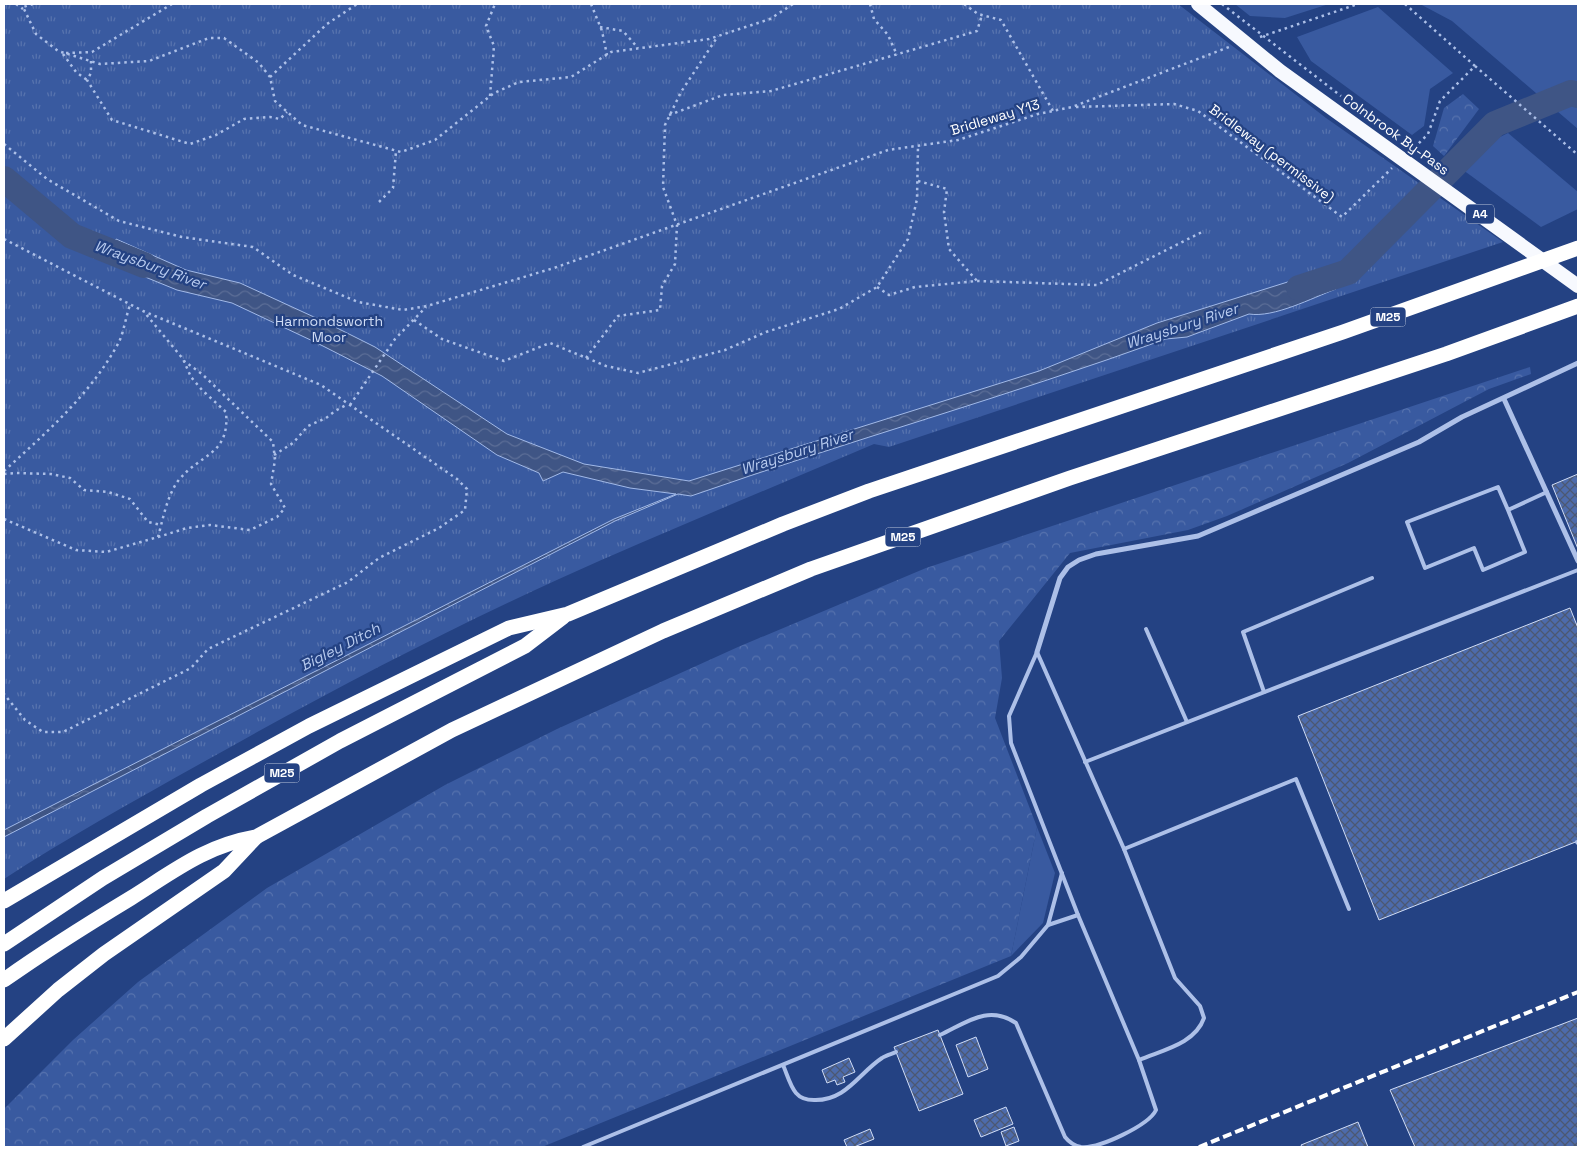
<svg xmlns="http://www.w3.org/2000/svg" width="1582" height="1151" font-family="'Space Grotesk',sans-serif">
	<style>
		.green { fill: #395aa0 }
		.forest { fill: url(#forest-crowns) }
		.park { fill: url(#park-tufts) }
		.water { fill: url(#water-waves); stroke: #a1b9e8 }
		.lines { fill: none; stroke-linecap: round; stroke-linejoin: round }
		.river { stroke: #3f5585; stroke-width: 26 }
		.building { fill: url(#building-cross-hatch); stroke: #d1ddf6 }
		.path { stroke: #adc0e8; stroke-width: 2.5; stroke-dasharray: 2.5 4; stroke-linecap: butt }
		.service { stroke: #adc0e8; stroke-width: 4 }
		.minor { stroke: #adc0e8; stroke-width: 5 }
		.trunk { stroke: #f7f9fe; stroke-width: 14 }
		.motorway { stroke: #fff; stroke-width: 15 }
		.rail { stroke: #fff; stroke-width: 4; stroke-dasharray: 9 4; stroke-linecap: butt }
		.labels { text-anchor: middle; stroke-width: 4.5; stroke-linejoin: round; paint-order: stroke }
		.shield { fill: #244283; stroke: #bdc6da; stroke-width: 1 }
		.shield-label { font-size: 12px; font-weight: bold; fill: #fff }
		.street-label { font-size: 14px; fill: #fff; stroke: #244283 }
		.park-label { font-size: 14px; fill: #d1ddf6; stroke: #244283 }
		.water-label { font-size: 15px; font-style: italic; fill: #b8cbef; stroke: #244283 }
	</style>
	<defs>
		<pattern id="forest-crowns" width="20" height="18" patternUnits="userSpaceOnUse" patternTransform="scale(1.25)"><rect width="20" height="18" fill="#395aa0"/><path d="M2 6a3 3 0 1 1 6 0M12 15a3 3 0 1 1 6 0" fill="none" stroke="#5773ae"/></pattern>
		<pattern id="park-tufts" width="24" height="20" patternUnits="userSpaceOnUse" patternTransform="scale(1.25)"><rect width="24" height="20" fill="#395aa0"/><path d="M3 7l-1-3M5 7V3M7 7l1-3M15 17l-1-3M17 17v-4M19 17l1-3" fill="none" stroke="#5773ae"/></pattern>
		<pattern id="water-waves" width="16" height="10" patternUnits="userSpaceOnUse" patternTransform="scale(1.25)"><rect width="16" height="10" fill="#3f5585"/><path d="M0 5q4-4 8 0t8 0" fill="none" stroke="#5c6e97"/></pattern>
		<pattern id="building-cross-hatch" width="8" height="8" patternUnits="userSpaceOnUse" patternTransform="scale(1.25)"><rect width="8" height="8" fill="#4d6bab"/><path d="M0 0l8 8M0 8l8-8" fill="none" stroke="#4c5872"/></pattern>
	</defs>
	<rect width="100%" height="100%" fill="#244283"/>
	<g class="green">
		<polygon points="1235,4 1329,4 1285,18 1250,16"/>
		<polygon points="1420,4 1578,4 1578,129 1452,21"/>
		<polygon points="1378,7 1453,73 1430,89 1424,126 1412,135 1311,61 1297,37"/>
		<polygon points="1508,133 1578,192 1578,209 1541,227 1459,167 1470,152"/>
		<polygon points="1037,827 1055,873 1043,923 1011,956"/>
	</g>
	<g class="forest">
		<polygon points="1463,94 1479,109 1444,156 1433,146 1444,108"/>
		<polygon points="1530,367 1531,374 1489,389 1348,463 1227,516 1188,530 1070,553 999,641 1002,678 995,718 1037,827 1011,956 542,1147 4,1147 4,1109 73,1040 138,982 267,888 445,785 557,729 738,647 926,568"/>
	</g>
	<path class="park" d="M4,4H1178L1326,118L1503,242L889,447L874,444C769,489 663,532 559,579C436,635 315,699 198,765C132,802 67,838 4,879Z"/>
	<path class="water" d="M116,239L186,270L240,283L327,323L375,347L507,434L584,464L689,481L1039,371L1157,323L1329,269L1336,289C1312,298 1274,318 1249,314L1187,337L1166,339C1009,396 848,441 691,496L678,494L615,521L4,837V830L614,519L676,494L630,488L563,472L543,481L539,473L497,455L382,376L317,343L232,303L177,290L106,261Z"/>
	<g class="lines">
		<g class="river">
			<polyline points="4,179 72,236 144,265"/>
			<polyline points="1299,288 1348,272 1495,124 1571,93 1578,95"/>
		</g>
	</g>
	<g class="building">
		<polygon points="1578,474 1578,549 1552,485"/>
		<polygon points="1570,608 1578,628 1578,841 1379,920 1298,716"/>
		<polygon points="1578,1018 1578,1147 1415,1147 1390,1090"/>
		<polygon points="938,1030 963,1094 919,1111 894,1047"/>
		<polygon points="976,1037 988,1069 968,1077 956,1045"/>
		<polygon points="849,1058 855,1072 843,1077 845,1082 837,1085 835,1080 827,1083 822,1070"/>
		<polygon points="1006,1107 1013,1124 981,1137 974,1120"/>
		<polygon points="1358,1122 1368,1147 1302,1147 1301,1145"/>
		<polygon points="1014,1127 1019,1141 1006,1146 1001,1132"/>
		<polygon points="870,1129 874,1139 854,1147 847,1147 844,1140"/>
	</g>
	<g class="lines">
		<g class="path">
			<polyline points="16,4 23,9"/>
			<polyline points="33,4 23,7 36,34 58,51 100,64 149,61 209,38 224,38 259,63 270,77 275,101 302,125 401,152 435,140 494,93 519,82 571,77 611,52 709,39 770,19 793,4"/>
			<polyline points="591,4 602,31 607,55"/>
			<polyline points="870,4 874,19 888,35 897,55"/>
			<polyline points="964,4 978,14 1001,20 1053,111"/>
			<polyline points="1222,4 1341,96"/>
			<polyline points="1405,4 1475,66 1440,101 1428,134 1413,149"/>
			<polyline points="600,27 623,31 638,48"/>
			<polyline points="1260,37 1358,4"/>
			<polyline points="66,53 92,52 172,4"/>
			<polyline points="63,54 76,72 87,80"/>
			<polyline points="91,61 91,73 87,80 112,120 190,144 216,135 244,119 270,117 280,119 287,112"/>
			<polyline points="1475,66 1578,155"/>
			<polyline points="270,77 327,24 357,4"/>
			<polyline points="490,96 494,46 486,26 495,4"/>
			<polyline points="1076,107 1174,104 1198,111 1342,217 1392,168"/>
			<polyline points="669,115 723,95 771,91 977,31 982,15"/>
			<polyline points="4,144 47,179 119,221 182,237 253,247 293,275 358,302 403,310 427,306 554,268 888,150 958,140 1038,114 1072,107 1229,47"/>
			<polyline points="918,181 947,189 944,212 949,249 977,281"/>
			<polyline points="379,202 393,188 396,151"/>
			<polyline points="4,239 143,311 321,385 457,479 467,489 465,510 439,528 379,558 348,582 208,649 191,668 63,732 43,732 25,720 4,694"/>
			<polyline points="877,287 889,295 915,287 977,281 1097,285 1204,231"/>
			<polyline points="414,320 442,339 504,361 550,343 606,366 638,373 725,350 766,332 839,309 877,287 908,239 917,199 918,146"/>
			<polyline points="586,358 618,316 660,310 662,286 675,264 677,225 663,187 665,125 681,92 718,36"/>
			<polyline points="350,405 395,339 426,307"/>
			<polyline points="274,455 293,443 308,426 326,418 335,411 348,404"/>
			<path d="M4,471C47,432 91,394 119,342C124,331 126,316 130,305"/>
			<polyline points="4,474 16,473 51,474 70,478 84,490 108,492 130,499 148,522 161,525"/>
			<path d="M4,519L76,550L106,552L158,537C163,519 167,496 178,481C200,453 230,456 226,412L202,390L191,377L183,359L145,313"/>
			<polyline points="158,537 187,528 210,525 250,530 277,517 285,508 271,484 275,460 273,442 202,374 184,361"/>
		</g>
		<g class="service">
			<polyline points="1508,510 1525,552 1483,570 1474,548 1425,568 1407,522 1498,487 1508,510 1547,492"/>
			<polyline points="1146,629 1187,722"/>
			<polyline points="1037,652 1124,849 1296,779 1349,909"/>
			<polyline points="1264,692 1243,632 1372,578"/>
			<polyline points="1085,762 1578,570"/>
			<polyline points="1577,842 1578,843"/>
			<path d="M1124,849L1175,978L1200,1006L1204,1018C1195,1044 1162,1050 1139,1060"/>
			<polyline points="1048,925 1078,915"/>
			<path d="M940,1035C966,1023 988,1004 1016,1023L1065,1137C1069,1142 1075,1146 1081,1147C1099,1149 1149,1125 1156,1110L1139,1060L1078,915L1011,743L1009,716L1037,652"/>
			<path d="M783,1065C787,1074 790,1086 796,1093C801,1099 807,1100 814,1100C846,1101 859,1073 882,1058C886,1055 892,1054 896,1052"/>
			<polyline points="583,1147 998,976 1021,957 1048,925 1062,873"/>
		</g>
		<g class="minor">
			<polyline points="1504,399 1578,561"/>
			<polyline points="1037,652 1060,578 1068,567 1079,560 1096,554 1198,536 1419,442 1462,417 1578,363"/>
		</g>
		<polyline class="trunk" points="1198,4 1280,71 1578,286"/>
		<g class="motorway">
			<polyline points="4,901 201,785 309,726 509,628 568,614 783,524 869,491 1343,332 1578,248"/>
			<polyline points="4,944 103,878 207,816 340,741 525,646 563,617"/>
			<path d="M4,980C45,951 88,924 131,898C174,871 205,846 256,837L452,730L663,631L811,569L1070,478L1446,354L1578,306"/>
			<polyline points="4,1039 58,990 104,954 224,871 256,837"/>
		</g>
		<polyline class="rail" points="1199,1147 1578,992"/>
	</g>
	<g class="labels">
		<g class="shield">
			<rect x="1466" y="204.5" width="28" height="19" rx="4"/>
			<rect x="1370.5" y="307.5" width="35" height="19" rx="4"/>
			<rect x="885.5" y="527.5" width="35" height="19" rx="4"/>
			<rect x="264.5" y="763.5" width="35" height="19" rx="4"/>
		</g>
		<g class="shield-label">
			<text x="1480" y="218">A4</text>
			<text x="1388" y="321">M25</text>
			<text x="903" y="541">M25</text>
			<text x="282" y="777">M25</text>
		</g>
		<g class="street-label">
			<text transform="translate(995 117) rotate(-17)" y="5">Bridleway Y13</text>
			<text transform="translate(1396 134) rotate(36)" y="5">Colnbrook By-Pass</text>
			<text transform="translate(1272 153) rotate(37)" y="5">Bridleway (permissive)</text>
		</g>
		<g class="park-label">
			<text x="329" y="326">Harmondsworth<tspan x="329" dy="16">Moor</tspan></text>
		</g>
		<g class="water-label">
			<text transform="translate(150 265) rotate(20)" y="5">Wraysbury River</text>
			<text transform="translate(1182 326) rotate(-18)" y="5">Wraysbury River</text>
			<text transform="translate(797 452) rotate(-18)" y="5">Wraysbury River</text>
			<text transform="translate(340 647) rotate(-27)" y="5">Bigley Ditch</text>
		</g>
	</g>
	<rect width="1582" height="1151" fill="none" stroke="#ffffff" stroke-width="10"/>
</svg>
